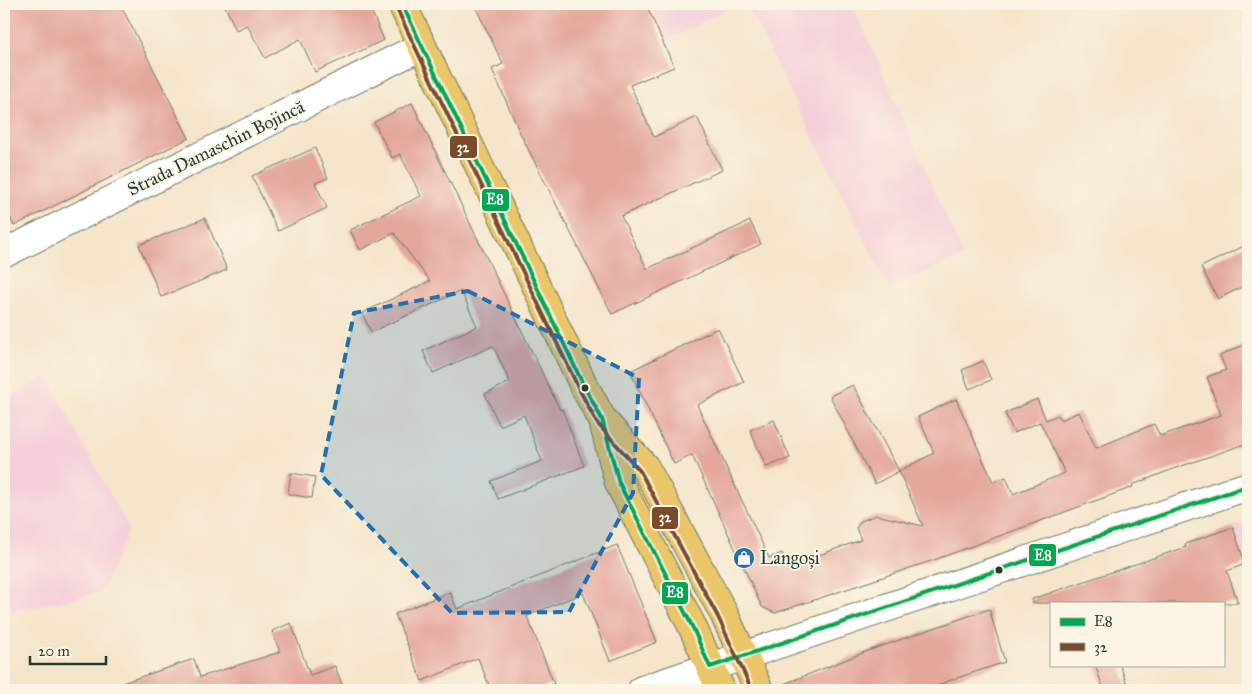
<svg xmlns="http://www.w3.org/2000/svg" width="1252" height="694" font-family="'IM FELL Great Primer',serif">
	<style>
		.built { fill: #f5cfd9 }
		.building { fill: #e4a79b }
		.lines { fill: none; stroke-linecap: round; stroke-linejoin: round }
		.minor-casing { stroke: #6a7868; stroke-width: 30 }
		.major-casing { stroke: #6a7868; stroke-width: 30 }
		.minor { stroke: #fff; stroke-width: 28 }
		.major { stroke: #ebc669; stroke-width: 28 }
		.bus-1-casing { stroke: #fcf5e5; stroke-width: 8 }
		.bus-2-casing { stroke: #fcf5e5; stroke-width: 8 }
		.bus-1 { stroke: #00a651; stroke-width: 4 }
		.bus-2 { stroke: #7a4b2a; stroke-width: 4 }
		.marked { fill: #1f6fb2; fill-opacity: 0.2; stroke: #1f6fb2; stroke-width: 4; stroke-dasharray: 10 6; stroke-linejoin: round }
		.bus-dot { fill: #1f3d34; stroke: #fcf5e5; stroke-width: 2 }
		.labels { text-anchor: middle; stroke-width: 4; stroke-linejoin: round; paint-order: stroke }
		.street-label { font-size: 18px; fill: #1f3d34; stroke: #fcf5e5 }
		.poi-label { font-size: 18px; fill: #1f3d34; stroke: #fcf5e5; text-anchor: start }
		.line-badge { stroke: #fcf5e5; stroke-width: 2 }
		.badge-label { font-size: 14px; text-anchor: middle; font-weight: bold; fill: #fff }
	</style>
	<rect width="100%" height="100%" fill="#fcf5e5"/>
	<filter id="ink" filterUnits="userSpaceOnUse"><feTurbulence type="fractalNoise" baseFrequency=".02" numOctaves="2"/><feDisplacementMap in="SourceGraphic" scale="10" xChannelSelector="R" yChannelSelector="G"/><feConvolveMatrix kernelMatrix="1 2 1 2 8 2 1 2 1" color-interpolation-filters="sRGB"/></filter>
	<filter id="wash" filterUnits="userSpaceOnUse"><feTurbulence type="fractalNoise" baseFrequency=".0096" numOctaves="4" result="noise"/><feDisplacementMap in="SourceGraphic" scale="20" xChannelSelector="R" yChannelSelector="G"/><feGaussianBlur stdDeviation="1.12" result="paint"/><feColorMatrix in="noise" values="0 0 0 0 0 0 0 0 0 0 0 0 0 0 0 0 0 1.4 0 .05"/><feComposite in="paint" operator="in"/></filter>
	<g filter="url(#wash)">
		<rect width="100%" height="100%" fill="#f5e5ca"/>
		<g class="built">
			<polygon points="649,4 738,4 667,40"/>
			<polygon points="746,4 852,4 964,256 889,288"/>
			<polygon points="47,377 129,529 101,593 4,613 4,400"/>
			<polygon points="1248,522 1248,572 1233,527"/>
		</g>
		<g id="blocks">
			<g class="building">
				<polygon points="4,4 120,4 189,138 14,226 4,205"/>
				<polygon points="224,4 368,4 384,40 315,72 300,39 265,58 247,25 236,30"/>
				<polygon points="474,4 646,4 674,67 630,85 654,137 697,117 722,170 621,216 647,269 750,221 761,244 612,314 521,135 492,69 503,64"/>
				<polygon points="412,103 560,410 562,409 584,466 498,499 491,481 542,461 524,415 500,426 485,394 510,382 493,346 433,373 423,351 477,326 461,291 371,332 362,313 430,281 394,233 360,250 350,230 421,196 400,154 392,158 374,122"/>
				<polygon points="315,148 328,178 315,183 327,208 278,231 252,176"/>
				<polygon points="205,218 227,270 161,297 139,245"/>
				<polygon points="1248,244 1248,284 1218,299 1201,267"/>
				<polygon points="718,328 744,382 697,405 769,558 782,553 788,566 861,540 856,528 861,521 876,515 923,526 899,471 934,453 918,417 956,399 993,482 1006,477 1013,494 1065,473 1040,422 1014,433 1005,413 1037,399 1046,420 1058,415 1061,420 1079,412 1096,448 1154,424 1160,436 1221,415 1207,377 1226,370 1220,356 1248,343 1248,443 1173,469 1132,485 1133,487 934,560 775,613 762,607 692,455 674,464 630,371"/>
				<polygon points="983,361 991,380 969,389 962,370"/>
				<polygon points="853,385 899,471 875,484 830,396"/>
				<polygon points="774,420 790,458 766,467 750,430"/>
				<polygon points="291,473 315,477 312,498 288,494"/>
				<polygon points="1233,527 1245,564 1227,571 1238,603 1032,603 1032,599 1186,547 1185,544"/>
				<polygon points="617,545 657,642 610,661 583,593 527,616 554,684 537,690 491,690 478,658 422,681 395,614 450,592 457,609"/>
				<polygon points="989,609 1005,662 948,681 929,690 774,690 774,688 865,652"/>
				<polygon points="291,623 310,675 335,666 344,690 113,690 113,686 194,659 200,677 280,652 272,631"/>
				<polygon points="1095,665 1120,665 1129,690 1104,690"/>
			</g>
		</g>
	</g>
	<g filter="url(#ink)">
		<use href="#blocks" fill-opacity="0" stroke="#6a7868" stroke-width="1"/>
		<g class="lines">
			<g class="minor-casing">
				<g id="minor">
					<polyline points="9,251 422,46"/>
					<polyline points="642,690 1248,486"/>
				</g>
			</g>
			<g class="major-casing">
				<g id="major">
					<polyline points="402,4 583,384 602,419 645,467 724,614 759,690"/>
					<polyline points="604,425 619,483 692,626 721,690"/>
				</g>
			</g>
			<use href="#minor" class="minor"/>
			<use href="#major" class="major"/>
			<g class="bus-1-casing">
				<polyline id="bus-1" points="402,4 583,384 602,419 619,483 692,626 710,667 1248,486"/>
			</g>
			<g class="bus-2-casing">
				<polyline id="bus-2" points="396,7 578,387 597,423 640,471 718,617 752,690"/>
			</g>
			<use href="#bus-1" class="bus-1"/>
			<use href="#bus-2" class="bus-2"/>
		</g>
	</g>
	<path class="marked" d="M468,291L639,378L633,493L569,612L452,613L321,475L354,313Z"/>
	<defs>
		<g id="shop-disc" transform="scale(1.125)"><circle r="9.5" fill="#1f6fb2" stroke="#fcf5e5"/><path d="M-5-2.5h2.3a2.7 3.5 0 0 1 5.4 0H5L5.5 6h-11ZM-1.5-2.5h3a1.5 2.3 0 0 0-3 0Z" fill="#fff"/></g>
	</defs>
	<g fill-rule="evenodd">
		<use href="#shop-disc" x="744" y="558"/>
	</g>
	<g class="bus-dot">
		<circle cx="585" cy="388" r="4.5"/>
		<circle cx="999" cy="570" r="4.5"/>
	</g>
	<g class="labels">
		<g class="street-label">
			<text transform="translate(216 148) rotate(-26)" y="6">Strada Damaschin Bojincă</text>
		</g>
		<g class="poi-label">
			<text x="760" y="564">Langoși</text>
		</g>
	</g>
	<g class="line-badge">
		<rect x="449" y="135" width="29" height="24" rx="5" fill="#7a4b2a"/>
		<rect x="481" y="188" width="29" height="24" rx="5" fill="#00a651"/>
		<rect x="651" y="506" width="28" height="24" rx="5" fill="#7a4b2a"/>
		<rect x="1028" y="543" width="29" height="24" rx="5" fill="#00a651"/>
		<rect x="661" y="581" width="28" height="24" rx="5" fill="#00a651"/>
	</g>
	<g class="badge-label">
		<text x="463" y="152">32</text>
		<text x="495" y="204">E8</text>
		<text x="665" y="522">32</text>
		<text x="1043" y="560">E8</text>
		<text x="675" y="597">E8</text>
	</g>
	<rect width="1252" height="694" fill="none" stroke="#fcf5e5" stroke-width="20"/>
	<rect x="1050" y="602" width="175" height="65" fill="#fcf5e5" stroke="#a4ab9e"/>
	<rect x="1060" y="618" width="25" height="8" fill="#00a651" stroke="#a4ab9e"/>
	<text x="1094" y="626" font-size="15" fill="#1f3d34">E8</text>
	<rect x="1060" y="643" width="25" height="8" fill="#7a4b2a" stroke="#a4ab9e"/>
	<text x="1094" y="652" font-size="15" fill="#1f3d34">32</text>
	<path d="M30 656v8h76v-8" fill="none" stroke="#1f3d34" stroke-width="2.5"/>
	<text x="38" y="656" font-size="15" fill="#1f3d34" stroke="#fcf5e5" stroke-width="4" paint-order="stroke">20 m</text>
</svg>
